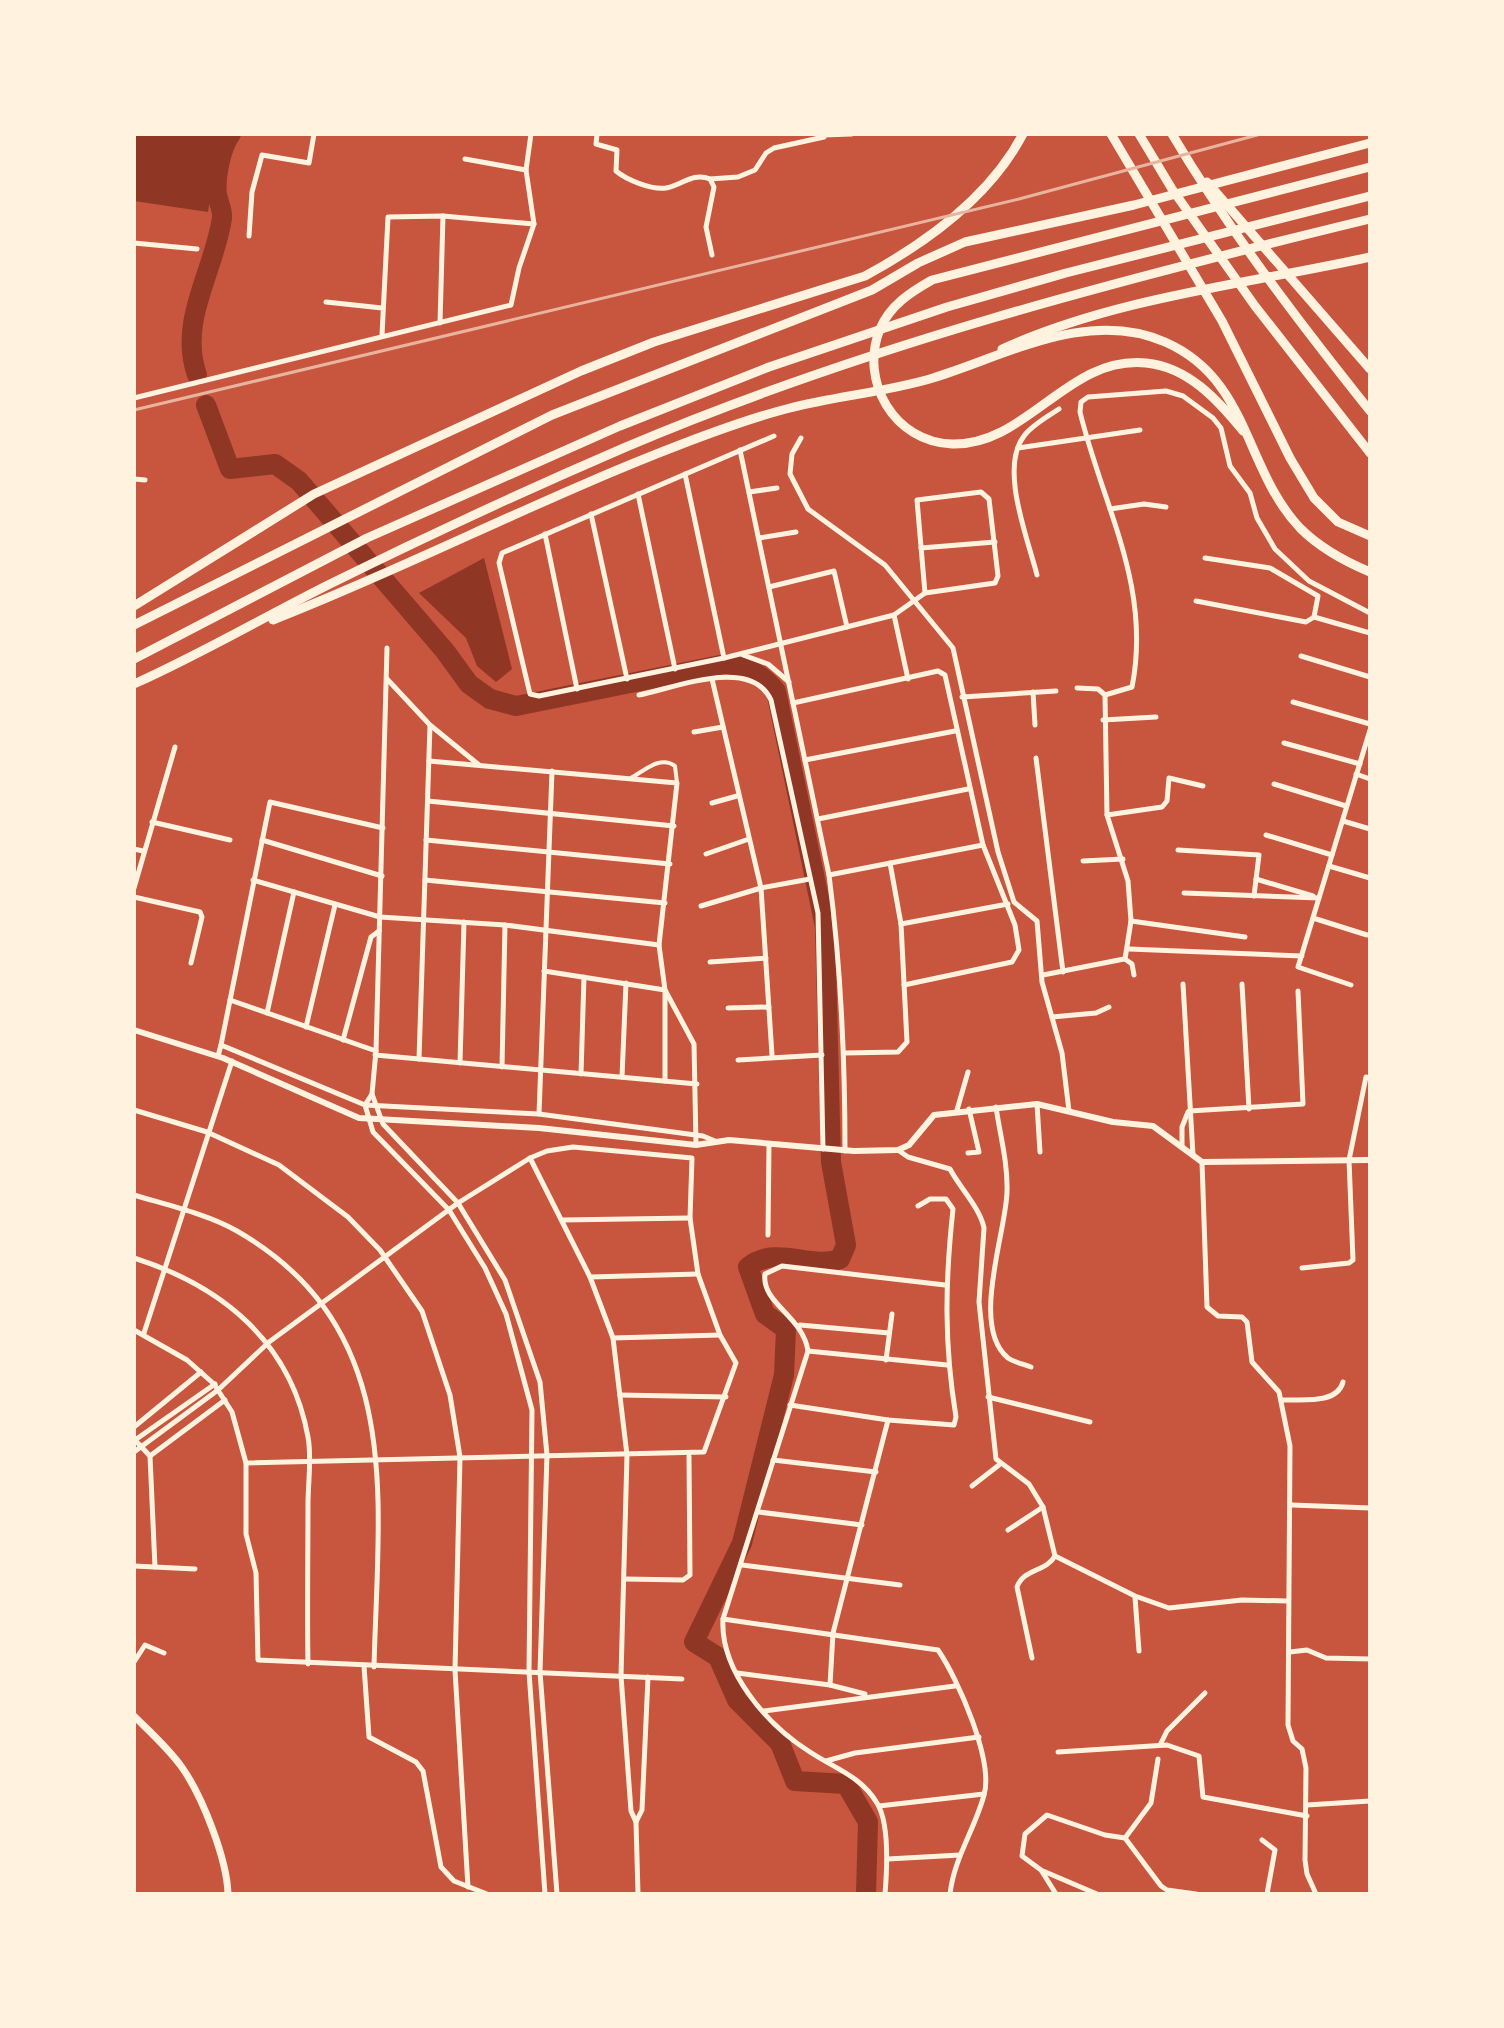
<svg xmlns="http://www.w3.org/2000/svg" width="1504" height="2028" font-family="Ubuntu,sans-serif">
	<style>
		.water { fill: #8f3625 }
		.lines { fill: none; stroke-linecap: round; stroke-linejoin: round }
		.river { stroke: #8f3625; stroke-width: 20 }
		.pedestrian { stroke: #fff3e0; stroke-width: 4 }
		.minor { stroke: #fff3e0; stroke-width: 5 }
		.tertiary { stroke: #fff3e0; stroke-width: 6 }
		.secondary { stroke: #fff3e0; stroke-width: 7 }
		.motorway { stroke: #fff3e0; stroke-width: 9 }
		.rail { stroke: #e9b49f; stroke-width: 3 }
	</style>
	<rect width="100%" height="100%" fill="#c8553d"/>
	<g class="water">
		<polygon points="134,134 219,134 208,212 134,201"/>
		<polygon points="484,558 512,669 496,682 477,666 466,638 419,593"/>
	</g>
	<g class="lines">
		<g class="river">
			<path d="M197,375C178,321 214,272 222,218C223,210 218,202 217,194C215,178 221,147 231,134"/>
			<path d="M206,405L230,469L275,464L299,481L445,651L469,684L490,699L516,706L725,664C747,666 762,674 776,691L825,927L831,1162L846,1245L840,1259C809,1270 777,1244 748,1267L765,1314L786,1329L784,1375L742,1543L694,1642L718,1657L737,1700L780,1743L795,1781L846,1784L868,1822L866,1894"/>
		</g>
		<path class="pedestrian" d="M631,778C645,770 661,755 675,766L677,783"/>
		<g class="minor">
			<path d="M597,134L596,144L617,150L616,171C627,180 651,190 666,188C682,185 693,172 710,179L714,187L706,227L712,255"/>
			<polyline points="824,135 851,134"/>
			<polyline points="465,159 526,170"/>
			<polyline points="710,179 738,177 755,170 766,153 774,148 824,137"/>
			<polyline points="249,236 252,192 262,155 309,163 314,134"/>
			<polyline points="134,243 197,249"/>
			<polyline points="326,302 382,308"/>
			<polyline points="440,323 443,216"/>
			<polyline points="382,335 388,217 443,216 534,224"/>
			<polyline points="134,398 511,305 519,268 534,224 526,170 531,134"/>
			<polyline points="774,436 502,553 499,563 530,694 539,696 724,658 894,615 925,593"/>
			<polyline points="801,438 792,454 790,474 808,509 885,565 953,648 998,852 1014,902 1037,921 1042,982 1062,1053 1069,1111"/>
			<polyline points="1018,448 1140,430"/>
			<path d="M740,450L829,875C841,967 845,1058 845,1151"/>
			<polyline points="685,474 724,658"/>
			<polyline points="134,479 145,480"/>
			<polyline points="749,492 777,488"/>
			<polygon points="981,492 989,499 998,576 995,583 925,593 917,500"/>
			<polyline points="638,494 675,669"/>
			<polyline points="1110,509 1144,504 1166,507"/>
			<polyline points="591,514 627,679"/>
			<polyline points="545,534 577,689"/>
			<polyline points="759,538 796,532"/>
			<polyline points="921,548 995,542"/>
			<polyline points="1205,558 1270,568 1318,596 1314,617"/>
			<path d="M1037,575C1028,539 999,468 1024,436C1032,425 1047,417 1059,409"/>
			<polyline points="769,587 834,571 847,627"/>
			<polyline points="1196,601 1306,622 1314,617 1370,633"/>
			<polyline points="894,615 908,679"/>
			<polyline points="387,648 376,1051 372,1094 365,1105 373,1132 449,1210 485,1268 506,1314 532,1410 529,1672 545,1894"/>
			<polyline points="743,655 768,664 789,682"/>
			<polyline points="1301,656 1370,677"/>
			<polyline points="387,679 430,725 479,765"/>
			<polyline points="712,679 761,888 772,1055"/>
			<path d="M1077,688L1098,689L1105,695L1132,687C1152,586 1103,507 1080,412L1081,402L1088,397L1166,391L1183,396L1213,418L1221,428L1230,466L1250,493L1257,518L1275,549L1309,581L1370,613"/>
			<polyline points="1033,692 1035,725"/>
			<path d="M639,695C675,688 751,656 771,700L818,913L823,1149"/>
			<polyline points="1105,695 1107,815 1128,881 1131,921 1125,959"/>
			<polyline points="962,697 1056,691"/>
			<polyline points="1293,702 1370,724"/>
			<polyline points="793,703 938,671 945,675 983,845 1015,925 1019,950 1012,962 904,985"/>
			<polyline points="1103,720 1156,717"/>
			<polyline points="694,732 723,727"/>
			<polyline points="1284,743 1360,764"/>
			<polyline points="1036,758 1063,972"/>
			<polyline points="805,760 955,731"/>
			<polyline points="429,761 677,783 659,945 665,990 694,1044 696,1145"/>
			<polyline points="1356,774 1370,779"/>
			<polyline points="1274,784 1346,806"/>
			<polyline points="428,801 674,826"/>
			<polyline points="712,803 737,796"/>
			<polyline points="1107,815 1162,807 1167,801 1169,778 1203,786"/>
			<polyline points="818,819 968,789"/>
			<polyline points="1343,821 1370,829"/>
			<polyline points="152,822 230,840"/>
			<polyline points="1266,835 1332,855"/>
			<polyline points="262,840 382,876"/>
			<polyline points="426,840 670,864"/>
			<polyline points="134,849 143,851"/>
			<polyline points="1178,850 1259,855 1254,896"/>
			<polyline points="706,854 749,839"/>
			<polyline points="1083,861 1123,859"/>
			<polyline points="1329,866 1370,878"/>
			<polyline points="829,875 983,845"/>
			<polyline points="1256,879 1313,896"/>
			<polyline points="253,880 380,917 505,925 659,945"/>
			<polyline points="425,880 665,903"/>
			<polyline points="134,888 175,747"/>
			<polyline points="1184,893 1319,898"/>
			<polyline points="134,897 200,912 202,917 191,963"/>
			<polyline points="701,906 761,888 810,879"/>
			<polyline points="1313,918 1367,935"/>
			<polyline points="1131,921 1245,937"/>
			<polyline points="901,924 1008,904"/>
			<polyline points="1129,949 1302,956"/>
			<polyline points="1125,959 1132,964 1134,975"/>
			<polyline points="710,962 766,958"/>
			<polyline points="544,971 665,990 665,1081"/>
			<polyline points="1043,975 1124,959"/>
			<polyline points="1183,984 1193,1155"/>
			<polyline points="1242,984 1249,1109"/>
			<polyline points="1351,985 1298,967 1370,730"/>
			<polyline points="230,1000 376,1051"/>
			<polyline points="728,1008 769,1007"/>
			<polyline points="267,1013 294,892"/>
			<polyline points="1052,1017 1096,1013 1109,1007"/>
			<polyline points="306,1027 335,905"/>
			<polyline points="343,1040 371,937 379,931"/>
			<polyline points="221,1045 270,802 383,828"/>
			<polyline points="845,1053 898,1052 907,1042 901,924 890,863"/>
			<polyline points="375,1055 697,1084"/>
			<polyline points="218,1056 221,1045 365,1105 539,1114 703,1136 715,1141"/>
			<polyline points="419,1059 430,725"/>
			<polyline points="738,1060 822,1055"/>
			<polyline points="460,1063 464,922"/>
			<polyline points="502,1067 505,925"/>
			<polyline points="581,1074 584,977"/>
			<polyline points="622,1077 626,983"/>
			<polyline points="372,1094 383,1124 458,1203 505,1280 540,1382 547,1455 540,1672 557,1894"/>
			<polyline points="1037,1104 1040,1152"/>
			<path d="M996,1107C1000,1135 1008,1163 1007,1192C1006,1233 970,1327 1008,1358C1014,1362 1023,1364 1031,1367"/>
			<polyline points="134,1110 207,1132 279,1165 348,1217 380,1250 422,1311 450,1395 460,1457 455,1670 468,1887"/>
			<polyline points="957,1110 968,1072"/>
			<polyline points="1189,1111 1303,1104 1298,991"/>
			<polyline points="539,1114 552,771"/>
			<polyline points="1182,1147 1182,1127 1188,1112"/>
			<path d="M898,1150L908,1157L950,1169C960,1188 980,1208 984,1228L979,1302L996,1459L1029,1484L1043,1507L1055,1556C1046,1572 1024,1568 1017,1587L1032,1658"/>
			<polyline points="968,1153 979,1152 969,1109"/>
			<polyline points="530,1158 590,1277 613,1338 627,1455 621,1676 631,1811 636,1822"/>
			<polyline points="1202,1162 1207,1307 1218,1316 1242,1317 1247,1322 1252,1362 1279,1392 1290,1446 1288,1725 1293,1741 1302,1749 1306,1768 1305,1860 1307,1874 1316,1894"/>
			<path d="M134,1195C167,1205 207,1214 237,1231C407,1329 378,1500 374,1667"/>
			<polyline points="563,1220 690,1218"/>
			<polyline points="768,1235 769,1144"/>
			<path d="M134,1258C222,1286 291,1342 308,1437C312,1458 308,1482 308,1504C308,1557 307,1611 308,1664"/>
			<polyline points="1302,1268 1349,1263 1353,1260 1349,1160 1366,1077"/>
			<polyline points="590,1277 698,1274"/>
			<polyline points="800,1325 889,1333"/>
			<polyline points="134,1330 187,1360 214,1384 232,1412 246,1463 246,1534 256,1573 258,1660 682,1679"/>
			<polyline points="144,1333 232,1061"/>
			<polyline points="613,1338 720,1335"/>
			<polyline points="808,1351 947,1365"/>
			<polyline points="886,1360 892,1314"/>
			<polyline points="620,1395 726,1397"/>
			<polyline points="988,1397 1090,1422"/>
			<path d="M1281,1400C1301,1399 1337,1405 1343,1382"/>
			<path d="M790,1405L888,1420L954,1425L956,1417C944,1344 945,1283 953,1209L946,1199H930L918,1206"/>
			<polyline points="134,1427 201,1372"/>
			<polyline points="134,1439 150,1456 155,1567"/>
			<polyline points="135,1440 215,1384"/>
			<polyline points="134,1452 218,1390 269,1342 458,1203 530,1158 547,1151 573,1147 692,1158 690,1218 698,1274 720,1335 736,1363 704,1452 246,1463"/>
			<polyline points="150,1456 225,1400"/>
			<polyline points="773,1460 876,1472"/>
			<polyline points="972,1486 999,1465"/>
			<polyline points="1292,1505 1370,1508"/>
			<polyline points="759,1512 862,1525"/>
			<polyline points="1008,1530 1043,1507"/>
			<polyline points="1055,1556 1135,1596 1169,1608 1242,1600 1287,1601"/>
			<polyline points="742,1565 900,1585"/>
			<polyline points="134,1566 195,1569"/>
			<polyline points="625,1579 683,1580 690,1575 689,1456"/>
			<polyline points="1135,1597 1139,1651"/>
			<path d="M723,1619L938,1650C958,1679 994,1761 984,1795C975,1829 954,1858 950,1894"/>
			<polyline points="1290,1652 1307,1650 1326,1658 1370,1659"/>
			<polyline points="134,1662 145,1645 164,1653"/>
			<polyline points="364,1666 369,1737 416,1762 423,1771 441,1867 454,1881 487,1894"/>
			<polyline points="737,1673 830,1685 865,1694"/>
			<polyline points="830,1685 833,1633 888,1420"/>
			<polyline points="764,1711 955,1686"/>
			<polyline points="1160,1745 1167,1731 1205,1693"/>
			<polyline points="1058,1752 1167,1745 1199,1756 1203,1797 1307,1816"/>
			<polyline points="826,1761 855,1753 979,1737"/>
			<polyline points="1307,1805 1370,1801"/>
			<polyline points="879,1806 984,1794"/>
			<polyline points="1125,1838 1151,1803 1158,1759"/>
			<polyline points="1262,1840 1275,1850 1267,1894"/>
			<polyline points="888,1859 960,1855"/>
			<polyline points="1043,1871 1097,1894"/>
			<polyline points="638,1894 636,1822 642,1810 648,1677"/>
			<path d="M885,1894C887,1870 890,1824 877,1803C861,1776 834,1768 810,1752C767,1725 720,1671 723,1619L808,1351C803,1316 761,1303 765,1274L782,1266L945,1285"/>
			<polyline points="1056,1894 1041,1870 1022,1856 1025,1834 1047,1815 1105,1835 1125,1838 1161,1886 1167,1890 1196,1894"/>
		</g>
		<polyline class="tertiary" points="134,1030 223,1058 359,1118 539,1128 696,1145 729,1140 854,1151 898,1150 909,1145 934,1115 1037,1104 1113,1122 1153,1126 1202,1162 1370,1160"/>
		<path class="secondary" d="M134,1716C150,1732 168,1748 181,1766C202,1795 227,1859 228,1894"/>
		<g class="motorway">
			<polyline points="1111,134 1222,321 1290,458 1314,498 1338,522 1370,536"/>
			<polyline points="1139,134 1172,189 1255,306 1370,453"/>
			<path d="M1172,134C1230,232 1299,322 1370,411"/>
			<polyline points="1207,182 1370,369"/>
			<path d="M1002,349C1117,297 1248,284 1370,257"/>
			<path d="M1243,431C1218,400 1188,367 1146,363C1068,355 1027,446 952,444C894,442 859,381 880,329C890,305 911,292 932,280L1370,167"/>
			<path d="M134,606L314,494L581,371L654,342L865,276C926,243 990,197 1023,134"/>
			<path d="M273,620C411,566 543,497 682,444C716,431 754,417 790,408C837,396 887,392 933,378C1007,355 1089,308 1165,342C1250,379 1244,469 1300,528C1319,547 1346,562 1370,572"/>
			<polyline points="134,625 552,415 872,290 918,263 965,242 1134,205 1370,143"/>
			<polyline points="134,659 367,538 620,426 769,367 947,307 1066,273 1370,196"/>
			<path d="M134,684C201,654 264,617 330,584C427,536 526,490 626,447C864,346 1119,280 1370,219"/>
		</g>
		<polyline class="rail" points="134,410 1019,199 1261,134"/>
	</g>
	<rect width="1504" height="2028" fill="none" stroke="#fff3e0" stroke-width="272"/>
</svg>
